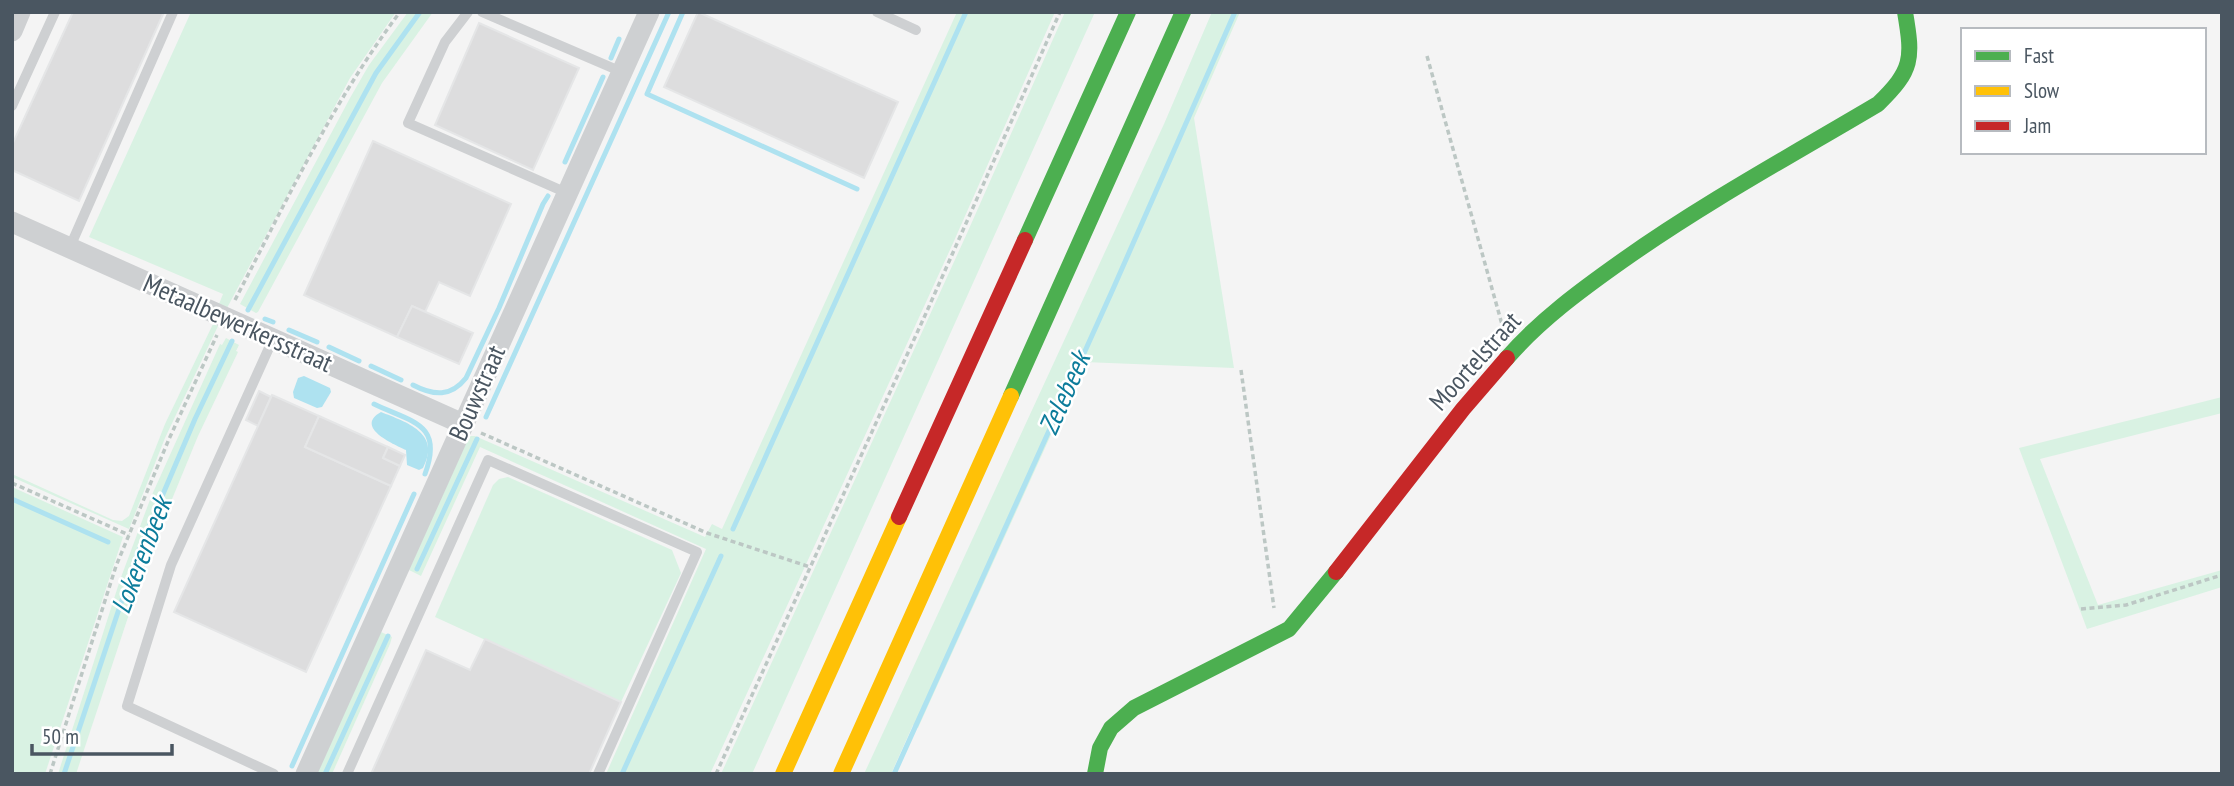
<svg xmlns="http://www.w3.org/2000/svg" width="2234" height="786" font-family="'PT Sans Narrow',sans-serif">
	<style>
		.green { fill: #d9f2e3 }
		.water { fill: #aee2f0 }
		.lines { fill: none; stroke-linecap: round; stroke-linejoin: round }
		.stream { stroke: #aee2f0; stroke-width: 5 }
		.building { fill: #ddddde; stroke: #e5e6e7; stroke-width: 2 }
		.path { stroke: #bcc7c4; stroke-width: 3.5; stroke-dasharray: 5 3.5; stroke-linecap: butt }
		.lane { stroke: #ced0d2; stroke-width: 10 }
		.street { stroke: #ced0d2; stroke-width: 21 }
		.fast { stroke: #4caf50; stroke-width: 16 }
		.slow { stroke: #ffc107; stroke-width: 16 }
		.jam { stroke: #c62828; stroke-width: 16 }
		.labels { text-anchor: middle; stroke-width: 5; stroke-linejoin: round; paint-order: stroke }
		.street-label { font-size: 26px; fill: #4a5661; stroke: #fff }
		.water-label { font-size: 28px; font-style: italic; fill: #0c7c9b; stroke: #fff }
	</style>
	<rect width="100%" height="100%" fill="#f4f4f4"/>
	<g class="green">
		<polygon points="191,12 396,12 350,78 227,308 219,304 223,294 89,237"/>
		<polygon points="408,12 433,12 382,83 258,312 256,313 240,304 350,98 369,65"/>
		<polygon points="957,12 1055,12 954,241 710,774 606,774 706,549 480,447 421,576 409,570 467,441 470,436 475,436 705,537 712,524 722,529"/>
		<polygon points="1065,12 1095,12 752,774 721,774 968,231"/>
		<polygon points="1212,12 1240,12 1194,118 1234,368 1084,362 918,728 913,725 891,774 864,774 1164,124"/>
		<polygon points="213,324 218,326 165,438 129,529 12,477 12,474 113,520 122,521 129,516 165,424"/>
		<polygon points="226,338 239,345 236,351 238,352 198,436 147,560 76,774 58,774 120,580 151,497 220,344 222,345"/>
		<polygon points="2222,397 2222,413 2040,459 2098,605 2222,570 2222,587 2087,629 2019,448"/>
		<polygon points="508,477 672,550 681,573 621,702 435,617 493,485 499,479"/>
		<polygon points="12,487 123,537 45,774 12,774"/>
		<polygon points="381,632 392,637 390,644 332,774 317,774"/>
	</g>
	<g class="water">
		<polygon points="304,376 330,388 331,392 322,407 317,408 294,398 293,392 298,378"/>
		<path d="M381,412C406,422 442,433 423,468L419,470L407,465L406,450C393,444 354,427 381,412Z"/>
	</g>
	<g class="lines">
		<g class="stream">
			<polyline points="683,12 647,94 857,189"/>
			<polyline points="611,58 619,39"/>
			<polyline points="565,162 603,77"/>
			<polyline points="248,310 376,73 420,12"/>
			<polyline points="265,319 273,322"/>
			<polyline points="289,330 317,342"/>
			<polyline points="329,347 359,361"/>
			<polyline points="371,366 401,380"/>
			<path d="M413,385C434,396 451,397 466,378L499,308L543,204L548,196"/>
			<path d="M374,404C411,422 444,423 425,474"/>
			<polyline points="486,417 669,12"/>
			<polyline points="12,499 108,542"/>
			<polyline points="733,529 966,12"/>
			<polyline points="417,569 477,439"/>
			<polyline points="292,766 414,494"/>
			<polyline points="64,774 137,555 195,419 232,341"/>
			<polyline points="325,774 388,636"/>
			<polyline points="622,774 721,556"/>
			<polyline points="894,774 1113,289 1235,12"/>
		</g>
	</g>
	<g class="building">
		<polygon points="73,12 164,12 79,201 12,170 12,145"/>
		<polygon points="698,12 898,102 864,178 664,87"/>
		<polygon points="479,23 579,68 533,170 435,125"/>
		<polygon points="373,141 511,204 470,296 439,282 425,312 412,306 397,337 304,295"/>
		<polygon points="412,306 473,333 459,364 397,337"/>
		<polygon points="259,391 271,397 258,426 246,420"/>
		<polygon points="272,395 319,416 305,447 391,486 306,672 174,612"/>
		<polygon points="319,416 388,447 383,458 400,466 391,486 305,447"/>
		<polygon points="388,447 405,455 400,466 383,458"/>
		<polygon points="485,639 621,702 589,774 371,774 426,650 470,670"/>
	</g>
	<g class="lines">
		<g class="path">
			<polyline points="1427,56 1503,328"/>
			<path d="M235,300C286,202 333,101 400,12"/>
			<polyline points="1241,370 1274,608"/>
			<polyline points="481,433 707,533 810,567"/>
			<polyline points="12,483 129,535"/>
			<polyline points="2081,609 2126,605 2222,575"/>
			<polyline points="50,774 116,566 169,439 217,335"/>
			<polyline points="716,774 927,311 1060,12"/>
		</g>
		<g class="lane">
			<polyline points="468,12 445,42 408,123 567,193"/>
			<polyline points="482,12 622,72"/>
			<polyline points="877,12 916,30"/>
			<polyline points="12,106 55,12"/>
			<polyline points="70,247 173,12"/>
			<polyline points="273,339 171,565 127,706 274,774"/>
			<polyline points="347,774 488,460 697,552 598,774"/>
		</g>
		<g class="street">
			<polyline points="12,31 20,12"/>
			<polyline points="12,222 463,424"/>
			<polyline points="306,774 649,12"/>
		</g>
		<g class="fast">
			<polyline points="1025,240 1128,12"/>
			<path d="M1507,358C1540,320 1581,290 1622,261C1704,203 1792,155 1878,104C1913,70 1913,59 1905,12"/>
			<polyline points="1011,396 1183,12"/>
			<polyline points="1095,774 1100,748 1111,728 1134,708 1289,629 1336,572"/>
		</g>
		<g class="slow">
			<polyline points="783,774 899,517"/>
			<polyline points="841,774 1011,396"/>
		</g>
		<g class="jam">
			<polyline points="899,517 1025,240"/>
			<polyline points="1336,572 1463,409 1507,358"/>
		</g>
	</g>
	<g class="labels">
		<g class="street-label">
			<text transform="translate(238 323) rotate(24)" y="9">Metaalbewerkersstraat</text>
			<text transform="translate(1475 361) rotate(-48)" y="9">Moortelstraat</text>
			<text transform="translate(477 393) rotate(-66)" y="9">Bouwstraat</text>
		</g>
		<g class="water-label">
			<text transform="translate(1064 393) rotate(-66)" y="10">Zelebeek</text>
			<text transform="translate(141 555) rotate(-69)" y="10">Lokerenbeek</text>
		</g>
	</g>
	<rect width="2234" height="786" fill="none" stroke="#4a5661" stroke-width="28"/>
	<rect x="1961" y="28" width="245" height="126" fill="#ffffff" stroke="#b7bbc0" stroke-width="2"/>
	<rect x="1975" y="51" width="35" height="10" fill="#4caf50" stroke="#b7bbc0" stroke-width="2"/>
	<text x="2024" y="63" font-size="21" fill="#4a5661">Fast</text>
	<rect x="1975" y="86" width="35" height="10" fill="#ffc107" stroke="#b7bbc0" stroke-width="2"/>
	<text x="2024" y="98" font-size="21" fill="#4a5661">Slow</text>
	<rect x="1975" y="121" width="35" height="10" fill="#c62828" stroke="#b7bbc0" stroke-width="2"/>
	<text x="2024" y="133" font-size="21" fill="#4a5661">Jam</text>
	<path d="M32 744v10h140v-10" fill="none" stroke="#4a5661" stroke-width="3.5"/>
	<text x="42" y="744" font-size="21" fill="#4a5661" stroke="#ffffff" stroke-width="5" paint-order="stroke">50 m</text>
</svg>
